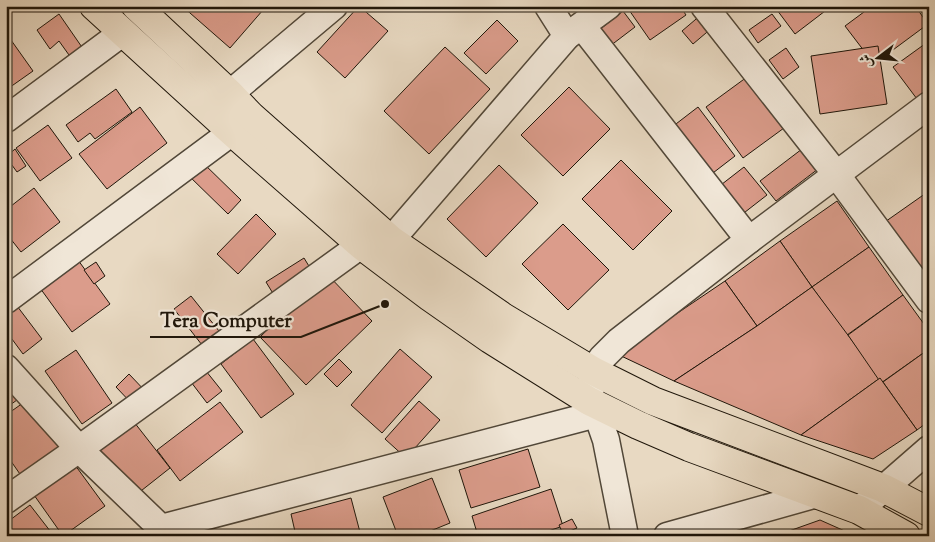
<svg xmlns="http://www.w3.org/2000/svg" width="935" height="542" font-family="'Sorts Mill Goudy',Amiri,serif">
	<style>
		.building { fill: #db9c8b; stroke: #1f160a }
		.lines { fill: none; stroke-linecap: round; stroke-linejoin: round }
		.minor-casing { stroke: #514738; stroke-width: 29 }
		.major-casing { stroke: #1f160a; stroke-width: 30 }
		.minor { stroke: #f0e6d7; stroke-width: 26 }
		.major { stroke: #e8d9c2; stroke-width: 28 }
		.leader { fill: none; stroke: #1f160a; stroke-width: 2 }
		.callout-dot { fill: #1f160a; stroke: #f0e6d7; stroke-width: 2 }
		.callout-label { font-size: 20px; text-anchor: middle; font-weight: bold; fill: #1f160a; stroke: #f0e6d7; stroke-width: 4.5; stroke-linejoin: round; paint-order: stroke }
	</style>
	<rect width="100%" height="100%" fill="#e8d9c2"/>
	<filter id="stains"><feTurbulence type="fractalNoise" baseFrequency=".004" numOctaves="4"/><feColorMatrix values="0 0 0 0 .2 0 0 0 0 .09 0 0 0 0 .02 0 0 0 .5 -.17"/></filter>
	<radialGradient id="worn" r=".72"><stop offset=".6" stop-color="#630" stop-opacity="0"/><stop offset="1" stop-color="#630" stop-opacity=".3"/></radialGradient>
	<g class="building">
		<polygon points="182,6 258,6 263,10 230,48"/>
		<polygon points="359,6 388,31 345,78 317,52"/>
		<polygon points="635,6 680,6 686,15 650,40 629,10"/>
		<polygon points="774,6 828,6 829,8 795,34"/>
		<polygon points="872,6 915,6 928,24 874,64 845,26"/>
		<polygon points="623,11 635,27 610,46 598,31"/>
		<polygon points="59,14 86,53 74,62 59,41 50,49 37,30"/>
		<polygon points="702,14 713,27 693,44 682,31"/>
		<polygon points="772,14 781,26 758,43 749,30"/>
		<polygon points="497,20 518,41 486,74 464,53"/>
		<polygon points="6,33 33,71 6,90"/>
		<polygon points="929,41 929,91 917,99 893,67"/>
		<polygon points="878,46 887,104 820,114 811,56"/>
		<polygon points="445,47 490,89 429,154 384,111"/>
		<polygon points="786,48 799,67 783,79 769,60"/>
		<polygon points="747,77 784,128 743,158 706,107"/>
		<polygon points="569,87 610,129 563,176 521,135"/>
		<polygon points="116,89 132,112 95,139 90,133 78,142 66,125"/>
		<polygon points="140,107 167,143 107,189 79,154"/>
		<polygon points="698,107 735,156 709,176 672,127"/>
		<polygon points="48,125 72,158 40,181 16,148"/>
		<polygon points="15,149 26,166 17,172 6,157"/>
		<polygon points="802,149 818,169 776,201 760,181"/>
		<polygon points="200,160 241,200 228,214 187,174"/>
		<polygon points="621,160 672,211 633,250 582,199"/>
		<polygon points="499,165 538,203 486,257 447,219"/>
		<polygon points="744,167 767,195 740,216 717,188"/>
		<polygon points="34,188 60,222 21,252 6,233 6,210"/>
		<polygon points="929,191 929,279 882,224"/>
		<polygon points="837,201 869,247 812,287 780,241"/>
		<polygon points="256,214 276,234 238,274 217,254"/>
		<polygon points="563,224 609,270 568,310 522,264"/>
		<polygon points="780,241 812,287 757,326 725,281"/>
		<polygon points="869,247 903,295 847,335 812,287"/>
		<polygon points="304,258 315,276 277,300 266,282"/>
		<polygon points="78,260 110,304 72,332 40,288"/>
		<polygon points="96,262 105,276 94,284 84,270"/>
		<polygon points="326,273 372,321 306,385 260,337"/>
		<polygon points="725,281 757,326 674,381 617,354"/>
		<polygon points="812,287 880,378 801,435 674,381 757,326"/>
		<polygon points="903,295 929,331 929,349 881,383 848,335"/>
		<polygon points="191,296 219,331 202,345 174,309"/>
		<polygon points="14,302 42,339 23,354 6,331 6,308"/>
		<polygon points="253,339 294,394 261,418 221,364"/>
		<polygon points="400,349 432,377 382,433 351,405"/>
		<polygon points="929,349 929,421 917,430 883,382"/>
		<polygon points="76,350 112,403 82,424 45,371"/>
		<polygon points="339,359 352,372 337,387 324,374"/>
		<polygon points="206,371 222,391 207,403 191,382"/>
		<polygon points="129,374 148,394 135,407 116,387"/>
		<polygon points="6,375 21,397 6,408"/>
		<polygon points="880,378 917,430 873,459 801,435"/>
		<polygon points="30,398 64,447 22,477 6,454 6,415"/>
		<polygon points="419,401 440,420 406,458 385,439"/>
		<polygon points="220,402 243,432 180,481 157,450"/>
		<polygon points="134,422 170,468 132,498 96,451"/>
		<polygon points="528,449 540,487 471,508 459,470"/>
		<polygon points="75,465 105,506 63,536 34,495"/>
		<polygon points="432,478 450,523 418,536 398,536 383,497"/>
		<polygon points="551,489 563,526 534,536 478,536 472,516"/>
		<polygon points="351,498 361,536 296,536 291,514"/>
		<polygon points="30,505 54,536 6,536 6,523"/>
		<polygon points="572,519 577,528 563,534 559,525"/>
		<polygon points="820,520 856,536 775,536"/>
	</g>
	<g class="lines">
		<g class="minor-casing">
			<g id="minor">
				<polyline points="548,6 567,36"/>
				<polyline points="704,6 836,174 929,300"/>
				<polyline points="582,26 749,240"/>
				<polyline points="214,107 334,6"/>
				<polyline points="6,119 122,33"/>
				<polyline points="391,240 567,36 608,6"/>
				<polyline points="6,300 232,132 248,118"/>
				<polyline points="6,368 79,449 161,528 597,414"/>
				<polyline points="6,500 79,449 361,245"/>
				<polyline points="859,510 929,449"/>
				<polyline points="625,536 606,440 597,414 589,401 593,371 602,358 619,341 749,240 929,105"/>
				<polyline points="667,536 817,494"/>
			</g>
		</g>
		<g class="major-casing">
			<g id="major">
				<polyline points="94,6 232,132 361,245 430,297 490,339 589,401 638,425 689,447 859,510 906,536"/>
				<polyline points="136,6 229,93 251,116 391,240 503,317 593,371 653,401 883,488 929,512"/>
			</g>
		</g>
		<use href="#minor" class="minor"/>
		<use href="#major" class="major"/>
	</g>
	<path class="leader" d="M385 304L301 337H150"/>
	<circle class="callout-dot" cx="385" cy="304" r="5"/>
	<g class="callout-label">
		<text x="226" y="327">Tera Computer</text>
	</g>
	<rect width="935" height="542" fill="none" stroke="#e8d9c2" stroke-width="25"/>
	<rect x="8" y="8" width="920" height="527" fill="none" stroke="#1f160a" stroke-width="2.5"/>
	<rect x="12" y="12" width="910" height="517" fill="none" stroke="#1f160a"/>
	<g transform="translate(878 58) rotate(254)" stroke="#f0e6d7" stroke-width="4" paint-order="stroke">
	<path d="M0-4L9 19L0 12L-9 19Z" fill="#1f160a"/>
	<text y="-8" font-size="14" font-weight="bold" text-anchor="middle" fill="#1f160a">ش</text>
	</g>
	<rect width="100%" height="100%" filter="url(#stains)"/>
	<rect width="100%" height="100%" fill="url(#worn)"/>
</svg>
